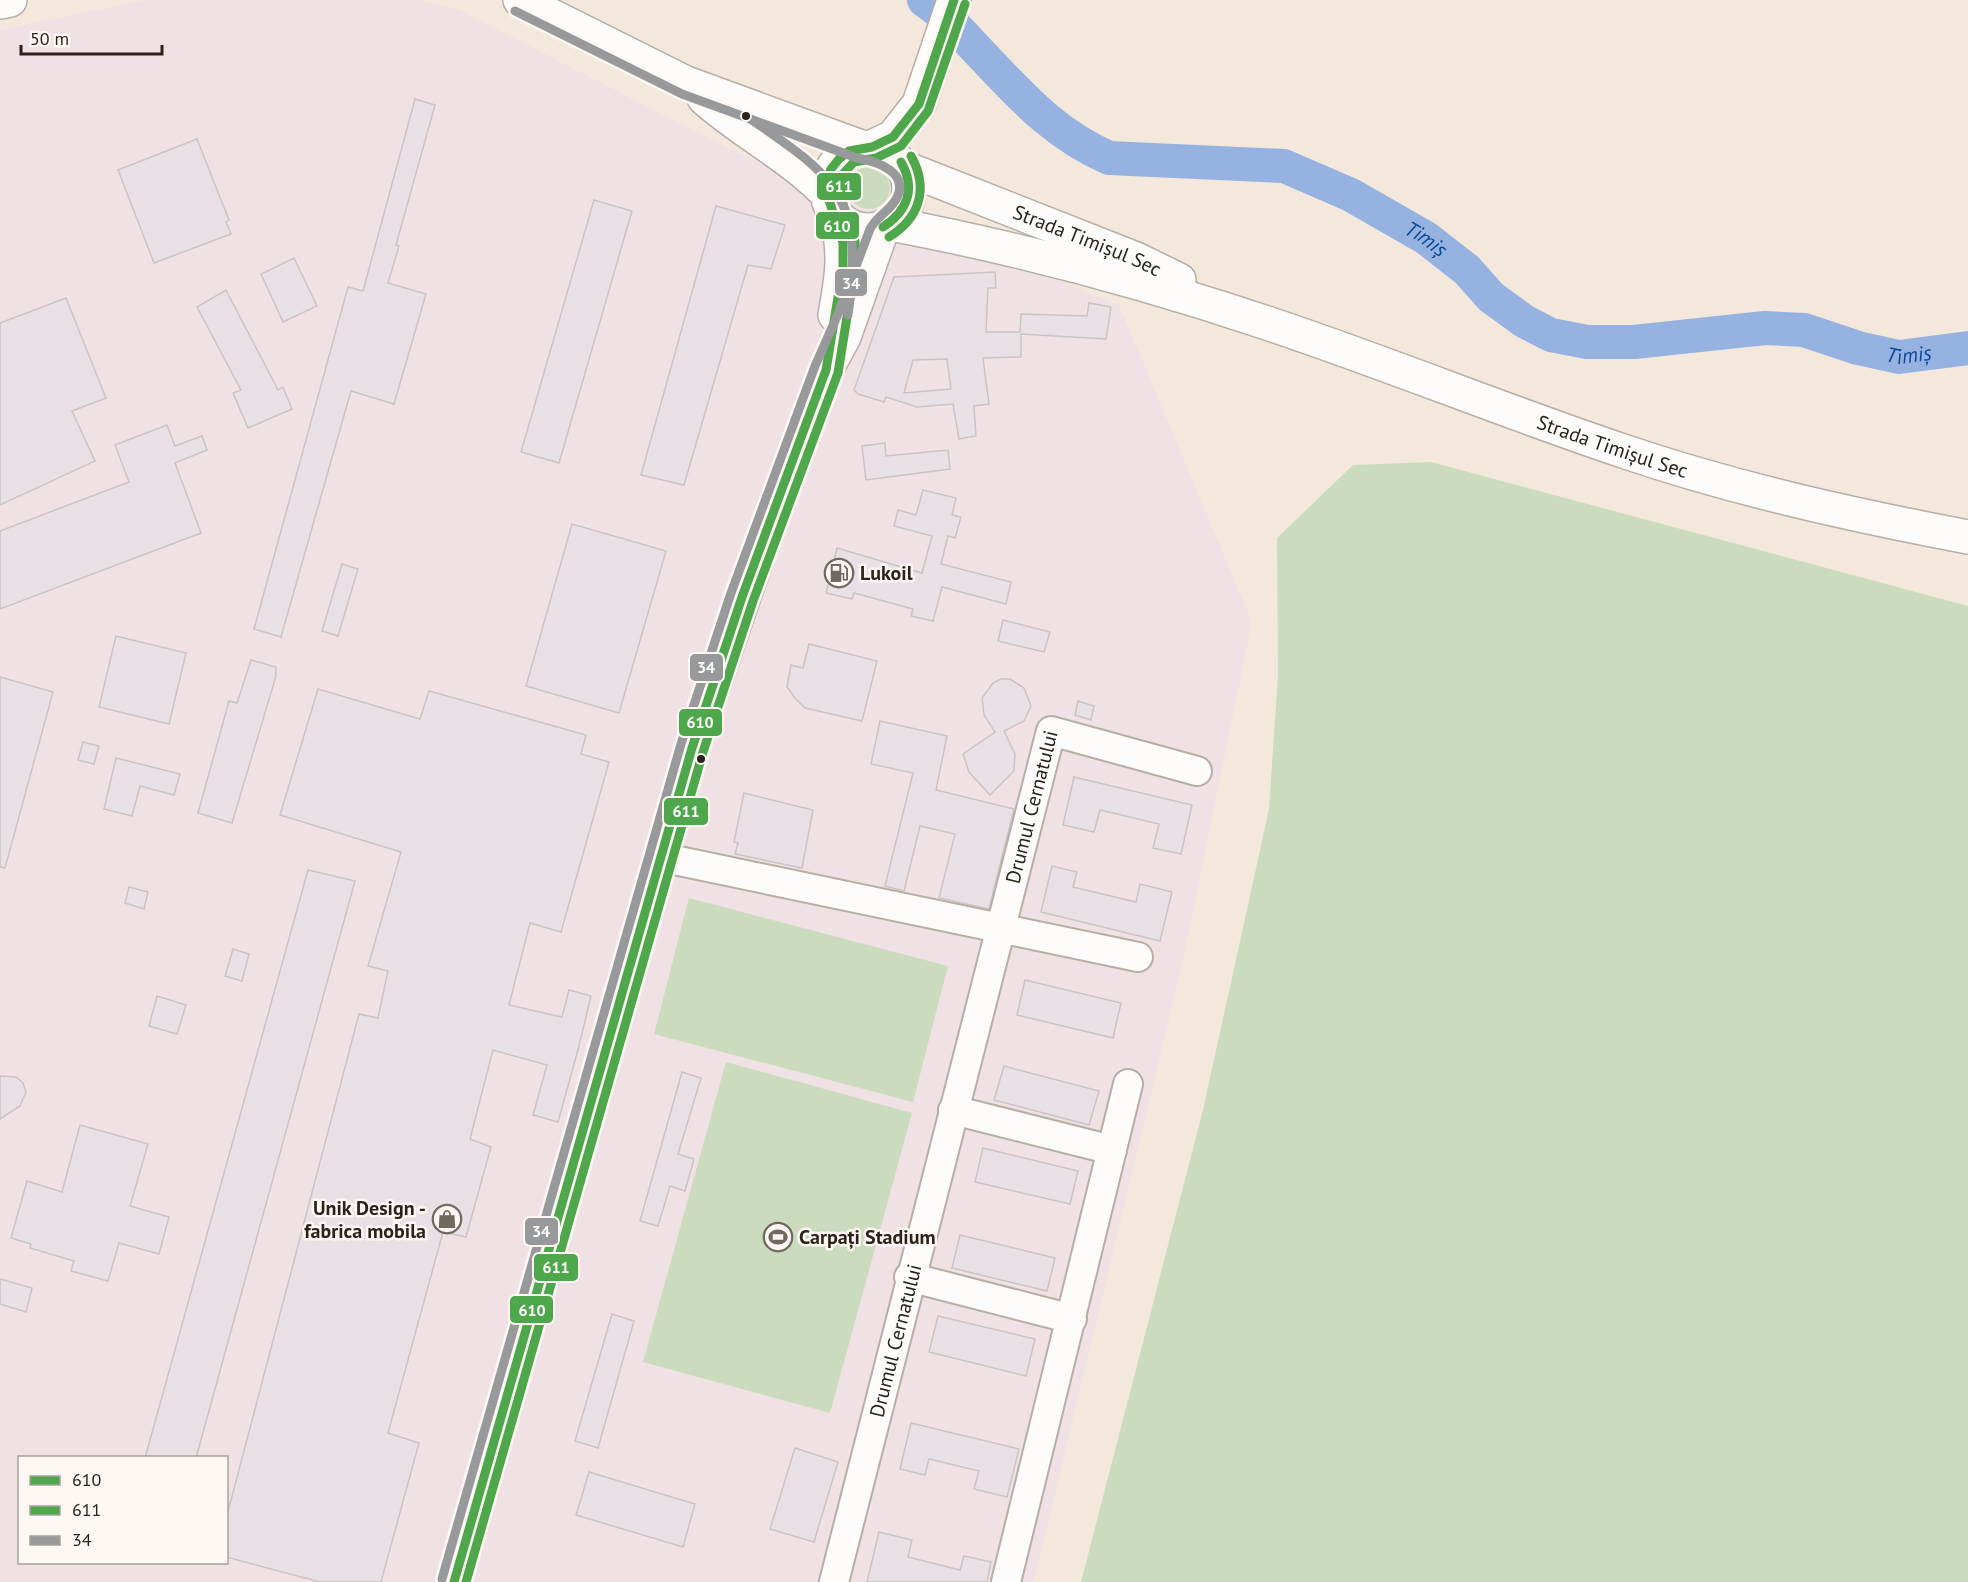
<svg xmlns="http://www.w3.org/2000/svg" width="1968" height="1582" font-family="'PT Sans',sans-serif">
	<style>
		.industrial { fill: #f0e1e5; fill-rule: evenodd }
		.green { fill: #cbdbbd }
		.lines { fill: none; stroke-linecap: round; stroke-linejoin: round }
		.river { stroke: #95b2e0; stroke-width: 34 }
		.building { fill: #e9e0e5; stroke: #cac3c3; stroke-width: 1.5; fill-rule: evenodd }
		.minor-casing { stroke: #b7aea5; stroke-width: 32 }
		.major-casing { stroke: #b7aea5; stroke-width: 36 }
		.minor { stroke: #fdfcfa; stroke-width: 28 }
		.major { stroke: #fdfcfa; stroke-width: 33 }
		.bus-1-casing { stroke: #fdf8f4; stroke-width: 14 }
		.bus-2-casing { stroke: #fdf8f4; stroke-width: 14 }
		.bus-3-casing { stroke: #fdf8f4; stroke-width: 14 }
		.bus-1 { stroke: #4ea74b; stroke-width: 9 }
		.bus-2 { stroke: #4ea74b; stroke-width: 9 }
		.bus-3 { stroke: #98999b; stroke-width: 9 }
		.bus-dot { fill: #2b231b; stroke: #fdf8f4; stroke-width: 2 }
		.labels { text-anchor: middle; stroke-width: 5; stroke-linejoin: round; paint-order: stroke }
		.street-label { font-size: 20px; fill: #2b231b; stroke: #fdf8f4 }
		.poi-label { font-size: 20px; font-weight: bold; fill: #2b231b; stroke: #fdf8f4; text-anchor: start }
		.water-label { font-size: 21px; font-style: italic; fill: #0c489a; stroke: #fdf8f4 }
		.line-badge { stroke: #fdf8f4; stroke-width: 2 }
		.badge-label { font-size: 16px; text-anchor: middle; font-weight: bold; fill: #fff }
	</style>
	<rect width="100%" height="100%" fill="#f4e8dd"/>
	<path class="industrial" d="M145,0H419L459,10L738,153L1119,305L1252,622L1183,961L1034,1582H0V30ZM20,1458H226V1562H20Z"/>
	<g class="green">
		<circle cx="869" cy="188" r="21"/>
		<polygon points="1431,462 1968,606 1968,1582 1081,1582 1203,1110 1269,809 1278,676 1277,538 1353,465"/>
		<polygon points="689,898 948,966 913,1102 654,1034"/>
		<polygon points="726,1062 912,1113 830,1413 643,1362"/>
	</g>
	<g class="lines">
		<path class="river" id="s1" d="M924,0C945,14 963,35 981,54C1021,96 1054,134 1109,158L1284,166L1351,195L1426,238L1467,270L1491,297L1524,321L1551,335L1587,342H1634L1765,328L1804,330L1858,348L1899,357L1968,348"/>
	</g>
	<g class="building">
		<polygon points="415,99 435,105 396,245 399,246 388,283 426,294 394,404 351,391 281,637 254,629 348,287 363,291"/>
		<polygon points="197,139 229,220 226,222 231,234 154,263 118,170"/>
		<polygon points="594,200 632,211 559,463 521,452"/>
		<polygon points="716,206 785,225 771,269 748,265 684,485 641,475"/>
		<polygon points="294,258 317,306 283,322 261,274"/>
		<path d="M995,272L996,288H988L986,332H1020L1021,314L1087,316L1089,303L1111,307L1106,339L1021,334V357L983,358L989,404L974,406L976,436L959,439L953,404L917,407L886,397L884,402L858,394L854,390L894,277ZM947,359L951,389L904,393L913,360Z"/>
		<polygon points="226,290 278,390 283,387 292,409 248,428 233,393 241,390 197,307"/>
		<polygon points="66,298 106,398 72,411 95,461 0,505 0,323"/>
		<polygon points="167,425 175,446 202,436 207,450 175,463 201,533 0,609 0,531 129,482 115,445"/>
		<polygon points="885,443 886,456 948,450 950,469 866,480 862,446"/>
		<polygon points="923,490 956,498 952,515 961,517 955,538 948,536 941,564 1011,582 1006,604 942,587 933,621 911,616 913,609 854,593 852,599 826,593 837,548 922,573 932,536 894,526 898,510 916,515"/>
		<polygon points="572,524 666,551 619,713 526,686"/>
		<polygon points="342,564 358,569 338,636 322,631"/>
		<polygon points="1003,620 1050,632 1044,652 998,641"/>
		<polygon points="116,636 186,653 169,724 99,707"/>
		<polygon points="809,644 877,661 862,721 805,708 795,698 787,687 791,665 803,668"/>
		<polygon points="251,660 276,667 276,676 232,823 198,813 229,701 237,703"/>
		<polygon points="0,677 53,692 5,868 0,867"/>
		<polygon points="1001,679 1010,679 1024,688 1031,706 1024,721 1004,731 1015,754 1014,771 990,795 969,772 963,754 995,732 984,715 982,698 993,683"/>
		<polygon points="318,689 420,719 429,691 586,735 581,754 609,762 561,932 530,923 509,1005 562,1017 569,990 591,996 579,1046 558,1122 533,1115 547,1065 493,1050 470,1139 491,1147 466,1237 443,1232 388,1433 419,1443 381,1582 320,1582 226,1557 226,1519 359,1014 378,1018 388,971 368,966 401,852 280,815"/>
		<polygon points="1078,701 1094,706 1091,720 1075,715"/>
		<polygon points="880,721 947,736 936,790 1014,809 989,909 939,898 955,834 920,826 904,891 885,886 913,773 871,764"/>
		<polygon points="83,742 99,746 94,764 78,760"/>
		<polygon points="116,758 180,774 174,795 140,786 132,816 104,809"/>
		<polygon points="1074,777 1192,805 1181,854 1153,848 1159,824 1100,810 1094,832 1063,825"/>
		<polygon points="744,793 813,810 802,868 735,854 738,843 734,842"/>
		<polygon points="1052,866 1077,872 1073,887 1136,902 1140,884 1172,892 1160,941 1041,912"/>
		<polygon points="308,870 355,881 196,1458 145,1458"/>
		<polygon points="129,887 148,892 144,909 125,903"/>
		<polygon points="233,949 249,954 242,981 225,976"/>
		<polygon points="1025,980 1121,1003 1113,1038 1017,1015"/>
		<polygon points="157,996 186,1005 177,1034 149,1026"/>
		<polygon points="1004,1066 1099,1091 1089,1125 994,1100"/>
		<polygon points="682,1072 701,1078 678,1154 694,1159 685,1191 670,1186 658,1226 640,1221"/>
		<polygon points="0,1076 16,1077 23,1083 26,1092 20,1106 0,1119"/>
		<polygon points="80,1125 148,1144 130,1206 169,1217 159,1254 119,1243 108,1281 71,1271 74,1261 30,1248 31,1244 11,1238 27,1181 62,1192"/>
		<polygon points="983,1148 1078,1171 1070,1204 975,1182"/>
		<polygon points="960,1235 1055,1258 1047,1291 952,1268"/>
		<polygon points="0,1279 32,1288 26,1312 0,1304"/>
		<polygon points="612,1314 634,1321 598,1448 575,1441"/>
		<polygon points="938,1316 1035,1339 1026,1376 929,1352"/>
		<polygon points="911,1423 1019,1449 1007,1497 974,1489 979,1471 929,1459 925,1475 900,1469"/>
		<polygon points="795,1448 838,1462 814,1542 770,1529"/>
		<polygon points="589,1472 695,1504 683,1547 576,1515"/>
		<polygon points="879,1532 912,1540 908,1557 960,1570 964,1556 991,1562 987,1582 867,1582"/>
	</g>
	<g class="lines">
		<g class="minor-casing">
			<g id="minor">
				<polyline points="660,857 1138,957"/>
				<polyline points="953,1110 1112,1150"/>
				<polyline points="909,1277 1072,1319"/>
				<path id="s2" d="M834,1582L1051,731L1197,771"/>
				<polyline points="1006,1582 1128,1084"/>
			</g>
		</g>
		<g class="major-casing">
			<g id="major">
				<polyline points="520,0 686,83 861,147"/>
				<polyline points="0,2 10,0"/>
				<path d="M704,98C743,133 791,156 827,194"/>
				<polyline points="872,147 893,137 919,104 954,0"/>
				<circle cx="868" cy="189" r="41"/>
				<path id="s3" d="M905,168L1136,259L1179,280"/>
				<path id="s4" d="M891,224C1018,248 1144,282 1267,323C1387,363 1504,411 1623,451C1735,489 1852,515 1968,537"/>
				<path d="M835,315C842,276 846,254 836,215"/>
				<polyline points="454,1582 692,748 775,506 826,370 844,337 883,227"/>
			</g>
		</g>
		<use href="#minor" class="minor"/>
		<use href="#major" class="major"/>
		<g class="bus-1-casing">
			<g id="bus-1">
				<path d="M883,227C908,211 916,188 901,162"/>
				<polyline points="454,1582 692,748 742,597 826,370 843,267 843,243 827,194 827,181 831,169 839,159 849,151 872,147 893,137 919,104 954,0"/>
			</g>
		</g>
		<g class="bus-2-casing">
			<g id="bus-2">
				<path d="M889,237C920,218 929,188 911,156"/>
				<polyline points="466,1582 703,752 753,601 838,373 855,267 855,240 839,192 839,183 842,175 854,162 876,158 901,146 928,111 965,4"/>
			</g>
		</g>
		<g class="bus-3-casing">
			<g id="bus-3">
				<path d="M746,116C839,179 864,197 848,315"/>
				<path d="M442,1579L681,744L731,593L815,366L838,314L870,229C876,217 888,212 895,201C913,173 876,161 857,158L682,94L515,11"/>
			</g>
		</g>
		<use href="#bus-1" class="bus-1"/>
		<use href="#bus-2" class="bus-2"/>
		<use href="#bus-3" class="bus-3"/>
	</g>
	<defs>
		<g id="fuel-ring" transform="scale(1.5)"><circle r="9.5" fill="#fdf8f4" stroke="#71685f" stroke-width="1.5"/><path d="M-5.5-6h7V0h2V4h1.3V-2.5L3-4.5l.8-.8L6-3V5H2.5V1h-1V6h-7ZM-4.2-4.7v3.2H.2V-4.7Z" fill="#71685f"/></g>
		<g id="shop-ring" transform="scale(1.5)"><circle r="9.5" fill="#fdf8f4" stroke="#71685f" stroke-width="1.5"/><path d="M-5-2.5h2.3a2.7 3.5 0 0 1 5.4 0H5L5.5 6h-11ZM-1.5-2.5h3a1.5 2.3 0 0 0-3 0Z" fill="#71685f"/></g>
		<g id="stadium-ring" transform="scale(1.5)"><circle r="9.5" fill="#fdf8f4" stroke="#71685f" stroke-width="1.5"/><path d="M0-5a6.5 5 0 1 0 0 10a6.5 5 0 1 0 0-10ZM-3.5-1.8h7v3.6h-7Z" fill="#71685f"/></g>
	</defs>
	<g fill-rule="evenodd">
		<use href="#fuel-ring" x="839" y="573"/>
		<use href="#shop-ring" x="447" y="1219"/>
		<use href="#stadium-ring" x="778" y="1237"/>
	</g>
	<g class="bus-dot">
		<circle cx="746" cy="116" r="5"/>
		<circle cx="701" cy="759" r="5"/>
	</g>
	<g class="labels">
		<g class="street-label">
			<text dy="7" stroke="none"><textPath href="#s3" startOffset="196">Strada Timișul Sec</textPath></text>
			<text dy="7" stroke="none"><textPath href="#s4" startOffset="756">Strada Timișul Sec</textPath></text>
			<text dy="7" stroke="none"><textPath href="#s2" startOffset="800">Drumul Cernatului</textPath></text>
			<text dy="7" stroke="none"><textPath href="#s2" startOffset="249">Drumul Cernatului</textPath></text>
		</g>
		<g class="poi-label">
			<text x="860" y="580">Lukoil</text>
			<text x="426" y="1215" text-anchor="end">Unik Design -<tspan x="426" dy="23">fabrica mobila</tspan></text>
			<text x="799" y="1244">Carpați Stadium</text>
		</g>
		<g class="water-label">
			<text dy="7" stroke="none"><textPath href="#s1" startOffset="580">Timiș</textPath></text>
			<text dy="7" stroke="none"><textPath href="#s1" startOffset="1102">Timiș</textPath></text>
		</g>
	</g>
	<g class="line-badge">
		<rect x="816" y="172" width="46" height="29" rx="6" fill="#4ea74b"/>
		<rect x="815" y="211" width="45" height="29" rx="6" fill="#4ea74b"/>
		<rect x="834" y="268" width="34" height="29" rx="6" fill="#98999b"/>
		<rect x="689" y="653" width="35" height="29" rx="6" fill="#98999b"/>
		<rect x="678" y="708" width="45" height="29" rx="6" fill="#4ea74b"/>
		<rect x="663" y="797" width="46" height="29" rx="6" fill="#4ea74b"/>
		<rect x="524" y="1217" width="35" height="29" rx="6" fill="#98999b"/>
		<rect x="533" y="1253" width="46" height="29" rx="6" fill="#4ea74b"/>
		<rect x="509" y="1295" width="45" height="29" rx="6" fill="#4ea74b"/>
	</g>
	<g class="badge-label">
		<text x="839" y="192">611</text>
		<text x="837" y="232">610</text>
		<text x="851" y="289">34</text>
		<text x="706" y="673">34</text>
		<text x="700" y="728">610</text>
		<text x="686" y="817">611</text>
		<text x="541" y="1237">34</text>
		<text x="556" y="1273">611</text>
		<text x="532" y="1316">610</text>
	</g>
	<rect x="18" y="1456" width="210" height="108" fill="#fdf8f4" stroke="#a9a39d" stroke-width="1.5"/>
	<rect x="30" y="1476" width="30" height="9" fill="#4ea74b" stroke="#a9a39d" stroke-width="1.5"/>
	<text x="72" y="1486" font-size="18" fill="#2b231b">610</text>
	<rect x="30" y="1506" width="30" height="9" fill="#4ea74b" stroke="#a9a39d" stroke-width="1.5"/>
	<text x="72" y="1516" font-size="18" fill="#2b231b">611</text>
	<rect x="30" y="1536" width="30" height="9" fill="#98999b" stroke="#a9a39d" stroke-width="1.5"/>
	<text x="72" y="1546" font-size="18" fill="#2b231b">34</text>
	<path d="M21 45v9h141v-9" fill="none" stroke="#2b231b" stroke-width="3"/>
	<text x="30" y="45" font-size="18" fill="#2b231b" stroke="#fdf8f4" stroke-width="4.5" paint-order="stroke">50 m</text>
</svg>
